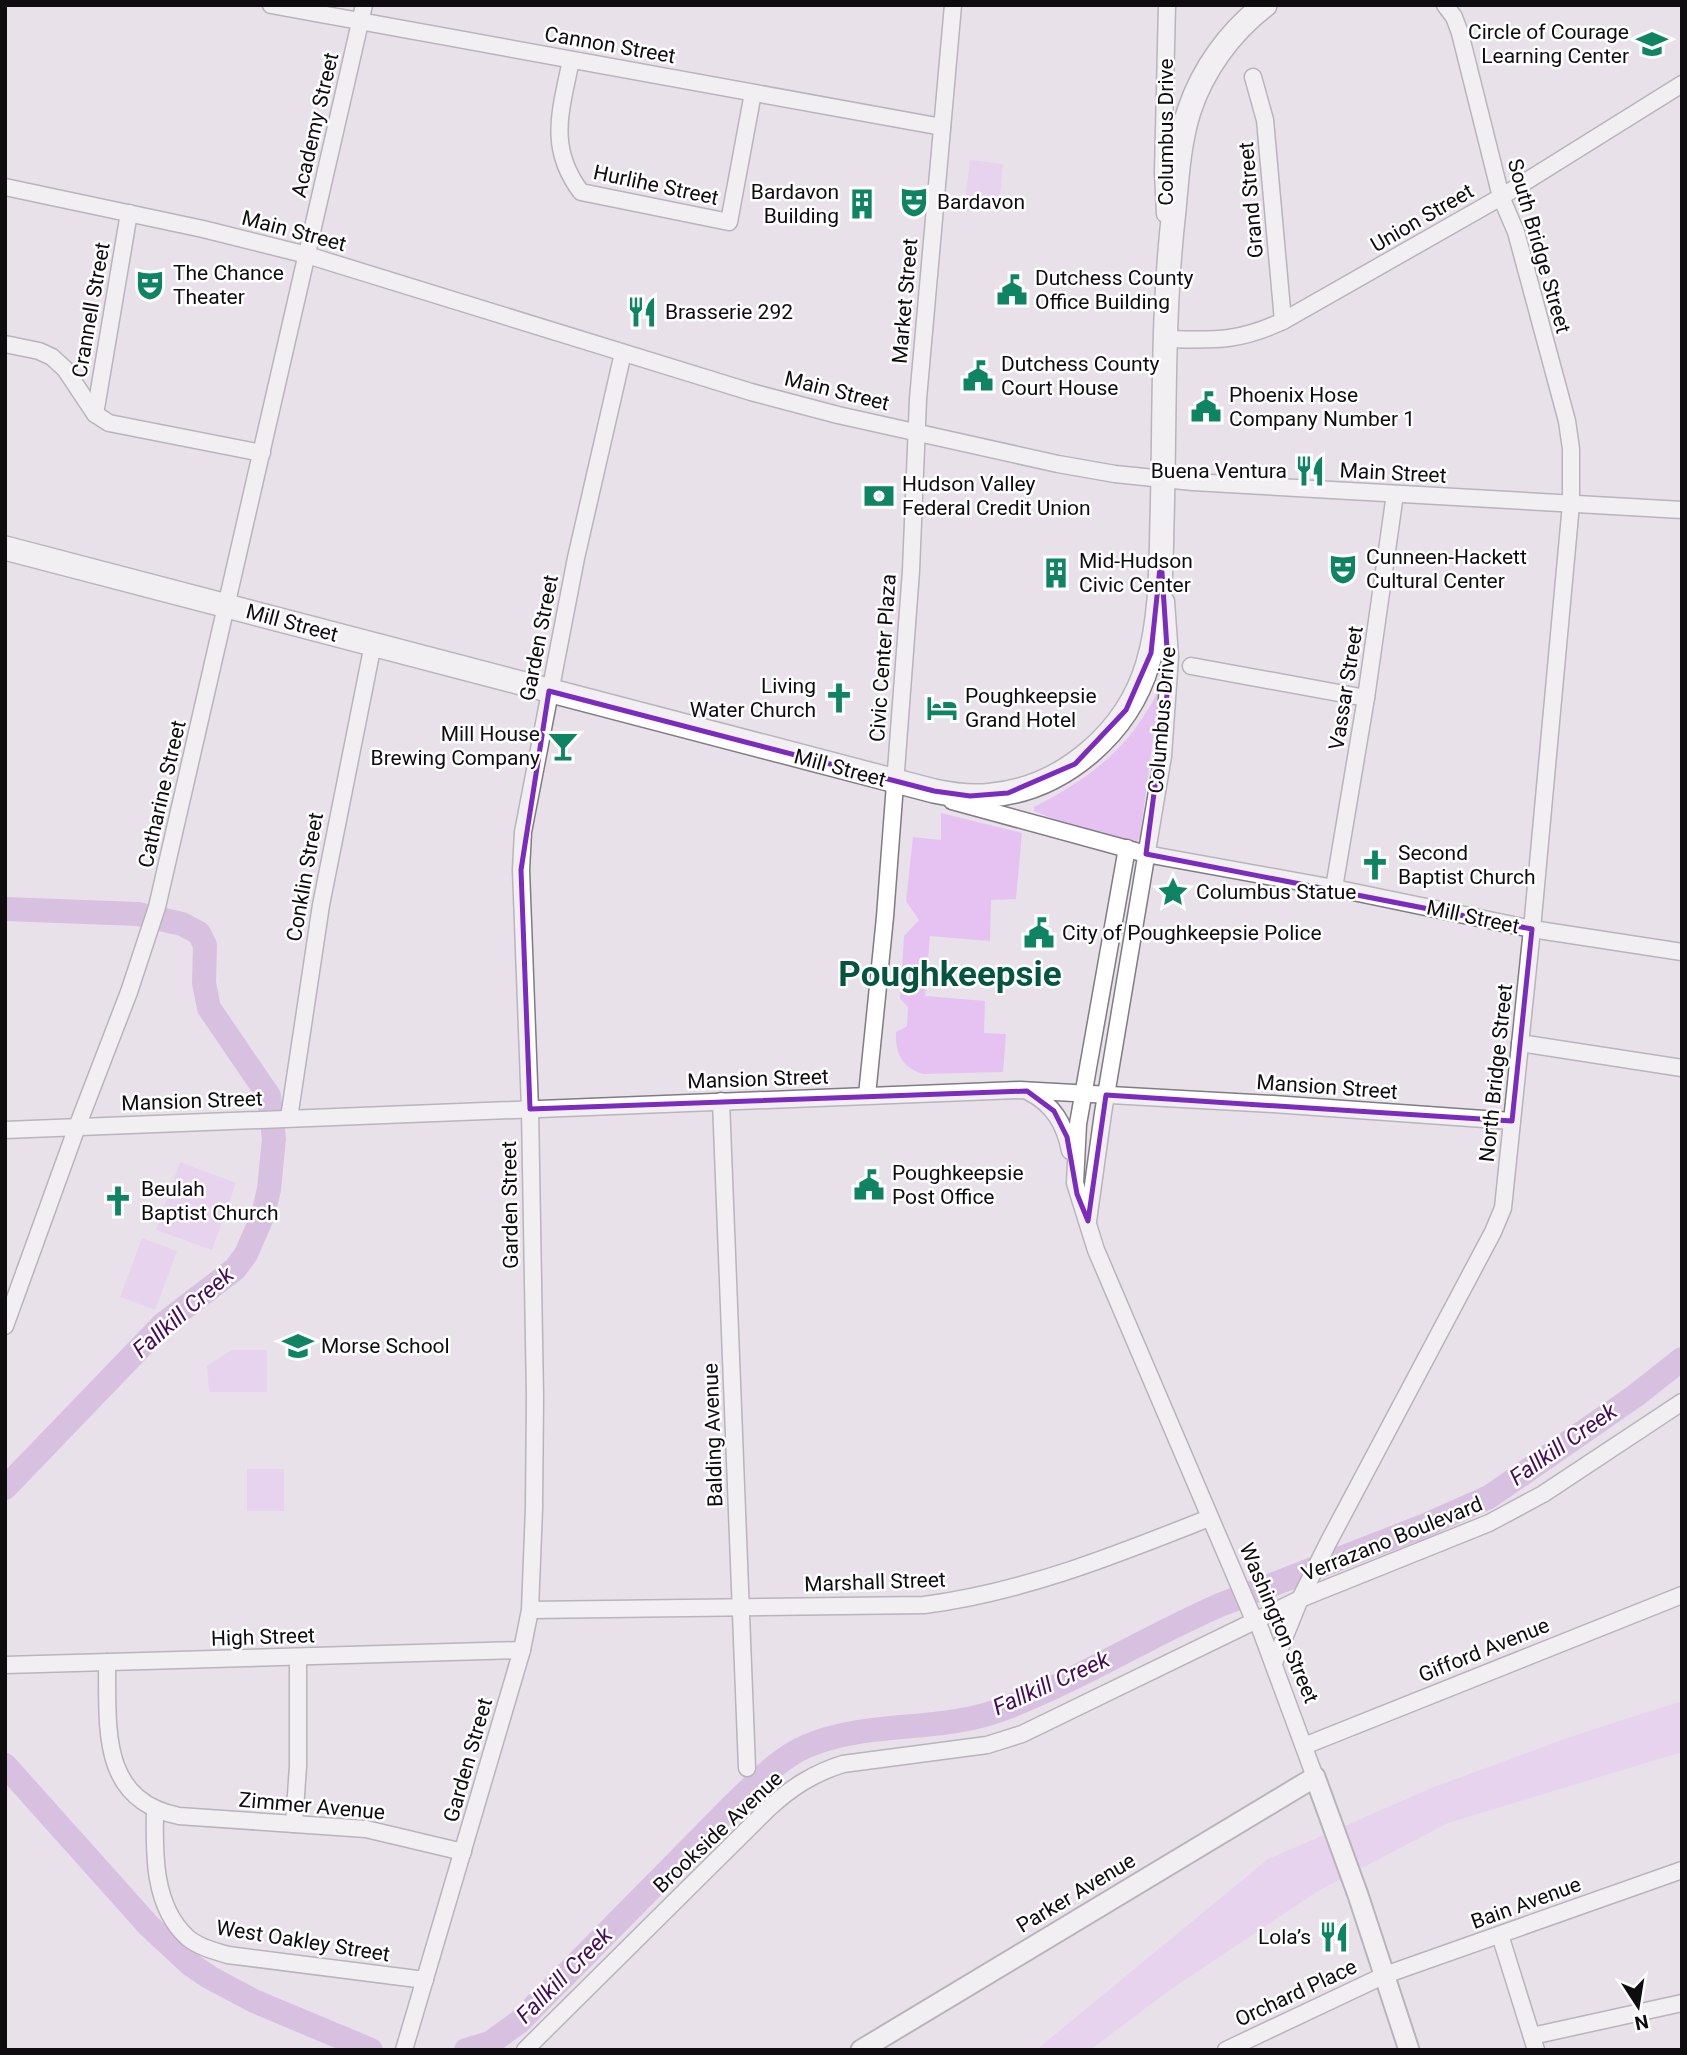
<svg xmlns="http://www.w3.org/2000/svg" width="1687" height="2055" font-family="Roboto,sans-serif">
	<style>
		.green { fill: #e6c2f3 }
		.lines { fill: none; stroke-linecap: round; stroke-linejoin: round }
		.river { stroke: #c698d6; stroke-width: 24 }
		.minor-casing { stroke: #817b83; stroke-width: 19 }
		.major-casing { stroke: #817b83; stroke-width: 23 }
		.highway-casing { stroke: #817b83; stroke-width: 26 }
		.minor { stroke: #fff; stroke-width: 16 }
		.major { stroke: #fff; stroke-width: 19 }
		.highway { stroke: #fff; stroke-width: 23 }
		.marked { fill: none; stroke: #7b2cbf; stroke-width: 5; stroke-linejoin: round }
		.labels { text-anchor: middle; stroke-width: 5; stroke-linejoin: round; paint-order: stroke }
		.poi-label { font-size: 21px; fill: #0e0c0f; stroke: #fff; text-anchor: start }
		.street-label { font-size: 21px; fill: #0e0c0f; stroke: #fff }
		.water-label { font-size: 23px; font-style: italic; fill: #460b57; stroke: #fff }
		.town-label { font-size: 35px; font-weight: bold; fill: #04553f; stroke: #fff }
	</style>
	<rect width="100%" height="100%" fill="#e8e1ea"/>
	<g class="green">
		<path d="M970,160L1003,164C999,197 1006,215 964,211Z"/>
		<path d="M1163,664L1140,836L1136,845L1096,836L1034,811V807C1079,784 1118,758 1145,714C1149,708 1153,702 1156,695C1159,685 1161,674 1163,664Z"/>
		<path d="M941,813L1022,833L1016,899L991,900L990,941L930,936L925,996L985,1001L984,1033L1006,1034L1003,1072L923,1074C902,1068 895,1053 896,1032L907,1026L908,1007L900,999L904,936L919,920L906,901L913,837L941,840Z"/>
		<polygon points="180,1162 236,1183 212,1250 156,1230"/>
		<polygon points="142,1238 177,1251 155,1310 120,1297"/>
		<polygon points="231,1350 267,1350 267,1392 209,1392 207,1366"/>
		<rect x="247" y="1469" width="37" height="42"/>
		<polygon points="1682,1701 1682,1752 1448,1823 1318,1891 1171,1989 1090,2050 1036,2050 1268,1859 1434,1787 1576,1735"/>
	</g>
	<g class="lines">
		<g class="river">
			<polyline points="5,909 138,914 182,924 199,933 205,945 204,983 209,1008 269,1096 274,1139 269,1189 263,1215 246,1254 235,1269 162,1325 5,1488"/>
			<polyline points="5,1765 149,1926 190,1964 209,1977 254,2001 371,2050"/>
			<path d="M466,2050L490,2043L519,2022L733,1805C755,1784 779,1758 807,1746C868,1720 938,1733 1000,1710C1076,1682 1146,1637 1220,1605L1426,1525L1489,1497L1635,1396L1682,1359"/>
		</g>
		<g class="minor-casing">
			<g id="minor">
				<polyline points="271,5 942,127"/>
				<path d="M571,60C561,110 547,147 581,192L729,222L753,93"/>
				<polyline points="1253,77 1265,120 1283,321"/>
				<polyline points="5,187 203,229 307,255 751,392 838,415 1058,464 1115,474 1193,482 1682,510"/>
				<polyline points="1165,214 1163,172 1167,5"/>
				<path d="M1167,339C1215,340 1238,342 1283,321L1501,197L1682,84"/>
				<polyline points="5,344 39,351 52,357 65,369 95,414 109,423 262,453"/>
				<polyline points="95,414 129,213"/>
				<polyline points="1191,666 1366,698"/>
				<polyline points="952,801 1146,854 1334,888 1532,929 1682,952"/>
				<polyline points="1127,848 1078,1124 1075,1183 1096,1250 1251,1613 1257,1620 1315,1777"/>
				<polyline points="1334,888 1366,698 1395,494"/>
				<polyline points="1520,1043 1682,1068"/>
				<path d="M1029,1092C1054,1105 1065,1125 1070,1151"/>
				<polyline points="867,1095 885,917 911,571 918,399 953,5"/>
				<polyline points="721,1101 747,1768"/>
				<polyline points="289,1118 321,905 373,644"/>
				<polyline points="5,1130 1020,1090 1273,1104 1512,1121"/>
				<polyline points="1088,1221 1103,1113 1163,756 1170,657 1166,601"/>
				<polyline points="5,1326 77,1127 129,992 157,907 364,5"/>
				<path d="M530,1610L924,1605C1024,1592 1116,1555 1209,1518"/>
				<path d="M107,1662C108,1727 99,1800 179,1816L366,1829L463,1852"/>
				<polyline points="1274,1663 1300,1599 1329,1541 1493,1232 1503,1208 1532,929 1571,504 1571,449 1567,421 1516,232 1501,197 1460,33 1454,17 1445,5"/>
				<polyline points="5,1665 522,1650"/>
				<polyline points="1304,1746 1682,1595"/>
				<path d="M155,1810C154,1853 153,1907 188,1938C199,1947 214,1951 228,1955L425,1980"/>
				<polyline points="294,1824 298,1766 298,1657"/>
				<polyline points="1500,1935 1536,2050"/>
				<polyline points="1532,2036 1682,2003"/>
				<polyline points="404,2050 522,1650 530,1610 534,1508 535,1397 530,1109 521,870 523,832 576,558 623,353"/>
				<path d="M525,2050L769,1808C792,1787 814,1773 843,1764L987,1745L1022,1734L1300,1599L1489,1523L1543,1494L1682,1402"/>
				<polyline points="1226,2050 1385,1975 1682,1870"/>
			</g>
		</g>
		<g class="major-casing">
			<polyline id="major" points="861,2050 1315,1777 1358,1895 1409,2050"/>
		</g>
		<g class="highway-casing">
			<path id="highway" d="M5,548L934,791C953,795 972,798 992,795C1064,788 1128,732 1148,663C1161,620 1161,566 1162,521C1165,418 1162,313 1174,210C1177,177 1179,143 1189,111C1203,69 1230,32 1265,5"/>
		</g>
		<use href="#minor" class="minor"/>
		<use href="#major" class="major"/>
		<use href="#highway" class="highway"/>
	</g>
	<path d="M0 0H1687V2055H0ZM1161,558L1169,679L1146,854L1532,929L1512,1121L1106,1095L1088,1221L1077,1194L1067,1137L1054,1111L1027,1091L530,1109L521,870L549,691L934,791L970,796L1008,793L1075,764L1126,710L1151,653Z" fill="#e8e1ea" fill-opacity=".55" fill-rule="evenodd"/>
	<path class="marked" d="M1161,558L1169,679L1146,854L1532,929L1512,1121L1106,1095L1088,1221L1077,1194L1067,1137L1054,1111L1027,1091L530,1109L521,870L549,691L934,791L970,796L1008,793L1075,764L1126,710L1151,653Z"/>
	<defs>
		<g id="school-bare" transform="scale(2.415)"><path d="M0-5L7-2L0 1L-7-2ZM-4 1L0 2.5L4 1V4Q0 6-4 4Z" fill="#0e8463" stroke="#fff" stroke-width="2.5" paint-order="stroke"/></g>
		<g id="theatre-bare" transform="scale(2.415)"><path d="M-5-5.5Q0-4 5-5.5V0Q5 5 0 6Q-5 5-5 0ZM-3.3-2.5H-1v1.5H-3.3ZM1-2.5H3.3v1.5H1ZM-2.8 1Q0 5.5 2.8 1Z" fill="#0e8463" stroke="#fff" stroke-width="2.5" paint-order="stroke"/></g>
		<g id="building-bare" transform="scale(2.415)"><path d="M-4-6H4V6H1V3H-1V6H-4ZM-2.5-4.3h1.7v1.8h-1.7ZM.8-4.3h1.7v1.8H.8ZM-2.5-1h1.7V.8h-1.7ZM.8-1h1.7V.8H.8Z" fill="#0e8463" stroke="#fff" stroke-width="2.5" paint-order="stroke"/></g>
		<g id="civic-bare" transform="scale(2.415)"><path d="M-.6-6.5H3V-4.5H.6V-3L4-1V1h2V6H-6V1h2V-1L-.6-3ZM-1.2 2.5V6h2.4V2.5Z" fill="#0e8463" stroke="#fff" stroke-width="2.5" paint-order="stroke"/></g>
		<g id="restaurant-bare" transform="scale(2.415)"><path d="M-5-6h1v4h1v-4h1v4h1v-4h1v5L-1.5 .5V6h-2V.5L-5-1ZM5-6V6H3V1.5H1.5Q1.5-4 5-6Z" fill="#0e8463" stroke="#fff" stroke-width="2.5" paint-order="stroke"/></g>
		<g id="bank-bare" transform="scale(2.415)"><path d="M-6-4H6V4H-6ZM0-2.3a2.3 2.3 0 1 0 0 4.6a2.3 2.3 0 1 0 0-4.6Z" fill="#0e8463" stroke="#fff" stroke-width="2.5" paint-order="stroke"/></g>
		<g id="church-bare" transform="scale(2.415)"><path d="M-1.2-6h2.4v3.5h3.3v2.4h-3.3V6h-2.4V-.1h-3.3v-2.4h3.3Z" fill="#0e8463" stroke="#fff" stroke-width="2.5" paint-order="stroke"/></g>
		<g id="hotel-bare" transform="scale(2.415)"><path d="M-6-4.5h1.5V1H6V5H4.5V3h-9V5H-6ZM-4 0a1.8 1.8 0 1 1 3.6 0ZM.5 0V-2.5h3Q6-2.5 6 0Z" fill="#0e8463" stroke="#fff" stroke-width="2.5" paint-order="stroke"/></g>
		<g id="bar-bare" transform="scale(2.415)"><path d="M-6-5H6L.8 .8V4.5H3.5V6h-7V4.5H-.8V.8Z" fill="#0e8463" stroke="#fff" stroke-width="2.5" paint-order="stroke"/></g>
		<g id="sight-bare" transform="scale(2.415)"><path d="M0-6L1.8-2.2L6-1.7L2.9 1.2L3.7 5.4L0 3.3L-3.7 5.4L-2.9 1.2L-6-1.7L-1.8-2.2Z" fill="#0e8463" stroke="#fff" stroke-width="2.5" paint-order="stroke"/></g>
	</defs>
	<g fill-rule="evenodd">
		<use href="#school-bare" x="1652" y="44"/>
		<use href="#theatre-bare" x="914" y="202"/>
		<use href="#building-bare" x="862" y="204"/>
		<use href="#theatre-bare" x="150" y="285"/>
		<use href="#civic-bare" x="1012" y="290"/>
		<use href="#restaurant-bare" x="642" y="312"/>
		<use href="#civic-bare" x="978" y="376"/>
		<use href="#civic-bare" x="1206" y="407"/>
		<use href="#restaurant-bare" x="1310" y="471"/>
		<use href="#bank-bare" x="879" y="496"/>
		<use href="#theatre-bare" x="1343" y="569"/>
		<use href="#building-bare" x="1056" y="573"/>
		<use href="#church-bare" x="839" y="698"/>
		<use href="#hotel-bare" x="942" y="708"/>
		<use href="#bar-bare" x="563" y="746"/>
		<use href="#church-bare" x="1375" y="865"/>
		<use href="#sight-bare" x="1173" y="892"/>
		<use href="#civic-bare" x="1039" y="933"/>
		<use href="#civic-bare" x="869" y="1185"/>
		<use href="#church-bare" x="118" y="1201"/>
		<use href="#school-bare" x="298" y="1346"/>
		<use href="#restaurant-bare" x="1334" y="1937"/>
	</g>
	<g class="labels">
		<g class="poi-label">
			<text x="1629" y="39" text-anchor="end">Circle of Courage<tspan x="1629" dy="24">Learning Center</tspan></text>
			<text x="839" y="199" text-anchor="end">Bardavon<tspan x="839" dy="24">Building</tspan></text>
			<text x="937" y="209">Bardavon</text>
			<text x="173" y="280">The Chance<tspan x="173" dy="24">Theater</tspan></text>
			<text x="1035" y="285">Dutchess County<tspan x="1035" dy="24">Office Building</tspan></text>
			<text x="665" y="319">Brasserie 292</text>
			<text x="1001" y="371">Dutchess County<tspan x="1001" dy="24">Court House</tspan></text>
			<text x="1229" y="402">Phoenix Hose<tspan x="1229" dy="24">Company Number 1</tspan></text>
			<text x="1287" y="478" text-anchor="end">Buena Ventura</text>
			<text x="902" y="491">Hudson Valley<tspan x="902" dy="24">Federal Credit Union</tspan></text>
			<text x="1366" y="564">Cunneen-Hackett<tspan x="1366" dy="24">Cultural Center</tspan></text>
			<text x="1079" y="568">Mid-Hudson<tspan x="1079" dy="24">Civic Center</tspan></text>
			<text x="816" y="693" text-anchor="end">Living<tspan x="816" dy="24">Water Church</tspan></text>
			<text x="965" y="703">Poughkeepsie<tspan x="965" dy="24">Grand Hotel</tspan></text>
			<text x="540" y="741" text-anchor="end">Mill House<tspan x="540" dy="24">Brewing Company</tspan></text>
			<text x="1398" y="860">Second<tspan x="1398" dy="24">Baptist Church</tspan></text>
			<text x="1196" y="899">Columbus Statue</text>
			<text x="1062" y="940">City of Poughkeepsie Police</text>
			<text x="892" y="1180">Poughkeepsie<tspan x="892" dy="24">Post Office</tspan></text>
			<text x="141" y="1196">Beulah<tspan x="141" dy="24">Baptist Church</tspan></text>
			<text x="321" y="1353">Morse School</text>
			<text x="1311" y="1944" text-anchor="end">Lola’s</text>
		</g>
		<g class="street-label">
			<text transform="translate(610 45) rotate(10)" y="7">Cannon Street</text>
			<text transform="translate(315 125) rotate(-77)" y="7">Academy Street</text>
			<text transform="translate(1166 132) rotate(-90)" y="7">Columbus Drive</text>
			<text transform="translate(656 185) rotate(12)" y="7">Hurlihe Street</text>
			<text transform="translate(1251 200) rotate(-95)" y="7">Grand Street</text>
			<text transform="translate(1422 218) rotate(-30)" y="7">Union Street</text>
			<text transform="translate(294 231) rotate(15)" y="7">Main Street</text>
			<text transform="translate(1539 246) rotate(74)" y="7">South Bridge Street</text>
			<text transform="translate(905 301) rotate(-85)" y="7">Market Street</text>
			<text transform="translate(91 310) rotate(-80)" y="7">Crannell Street</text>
			<text transform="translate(837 391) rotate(14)" y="7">Main Street</text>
			<text transform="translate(1393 473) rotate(3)" y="7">Main Street</text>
			<text transform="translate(292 623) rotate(15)" y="7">Mill Street</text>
			<text transform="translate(539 638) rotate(-79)" y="7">Garden Street</text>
			<text transform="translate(883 658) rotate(-86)" y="7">Civic Center Plaza</text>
			<text transform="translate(1346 688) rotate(-81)" y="7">Vassar Street</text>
			<text transform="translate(1162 720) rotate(-85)" y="7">Columbus Drive</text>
			<text transform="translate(840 768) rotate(15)" y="7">Mill Street</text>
			<text transform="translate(162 794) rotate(-77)" y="7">Catharine Street</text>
			<text transform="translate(305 877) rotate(-80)" y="7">Conklin Street</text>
			<text transform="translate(1473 917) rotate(12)" y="7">Mill Street</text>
			<text transform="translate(1496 1073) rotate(-84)" y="7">North Bridge Street</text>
			<text transform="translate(758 1079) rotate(-2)" y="7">Mansion Street</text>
			<text transform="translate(1327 1087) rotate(4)" y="7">Mansion Street</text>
			<text transform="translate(192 1101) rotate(-2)" y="7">Mansion Street</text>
			<text transform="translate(510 1205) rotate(-91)" y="7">Garden Street</text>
			<text transform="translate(713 1435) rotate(-92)" y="7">Balding Avenue</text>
			<text transform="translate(1392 1539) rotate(-22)" y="7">Verrazano Boulevard</text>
			<text transform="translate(875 1582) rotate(-2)" y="7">Marshall Street</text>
			<text transform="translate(1279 1623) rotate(67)" y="7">Washington Street</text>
			<text transform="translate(263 1637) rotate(-2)" y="7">High Street</text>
			<text transform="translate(1484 1650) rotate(-22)" y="7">Gifford Avenue</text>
			<text transform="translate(468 1760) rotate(-74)" y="7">Garden Street</text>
			<text transform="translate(312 1806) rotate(5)" y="7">Zimmer Avenue</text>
			<text transform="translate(718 1832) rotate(-43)" y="7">Brookside Avenue</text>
			<text transform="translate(1076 1893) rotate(-31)" y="7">Parker Avenue</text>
			<text transform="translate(1526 1903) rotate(-20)" y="7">Bain Avenue</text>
			<text transform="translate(303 1941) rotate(9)" y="7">West Oakley Street</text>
			<text transform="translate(1296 1993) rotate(-25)" y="7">Orchard Place</text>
		</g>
		<g class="water-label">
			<text transform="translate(183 1312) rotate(-41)" y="8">Fallkill Creek</text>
			<text transform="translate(1563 1444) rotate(-35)" y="8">Fallkill Creek</text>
			<text transform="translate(1051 1683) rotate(-24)" y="8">Fallkill Creek</text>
			<text transform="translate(564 1975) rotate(-45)" y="8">Fallkill Creek</text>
		</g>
		<g class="town-label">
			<text x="950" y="986">Poughkeepsie</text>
		</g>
	</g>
	<rect width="1687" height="2055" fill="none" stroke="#0e0c0f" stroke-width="14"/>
	<g transform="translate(1638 2006) rotate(168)" stroke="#ffffff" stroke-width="5" paint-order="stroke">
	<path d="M0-5L12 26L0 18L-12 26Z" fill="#0e0c0f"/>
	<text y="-10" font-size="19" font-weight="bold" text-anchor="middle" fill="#0e0c0f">N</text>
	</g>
</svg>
